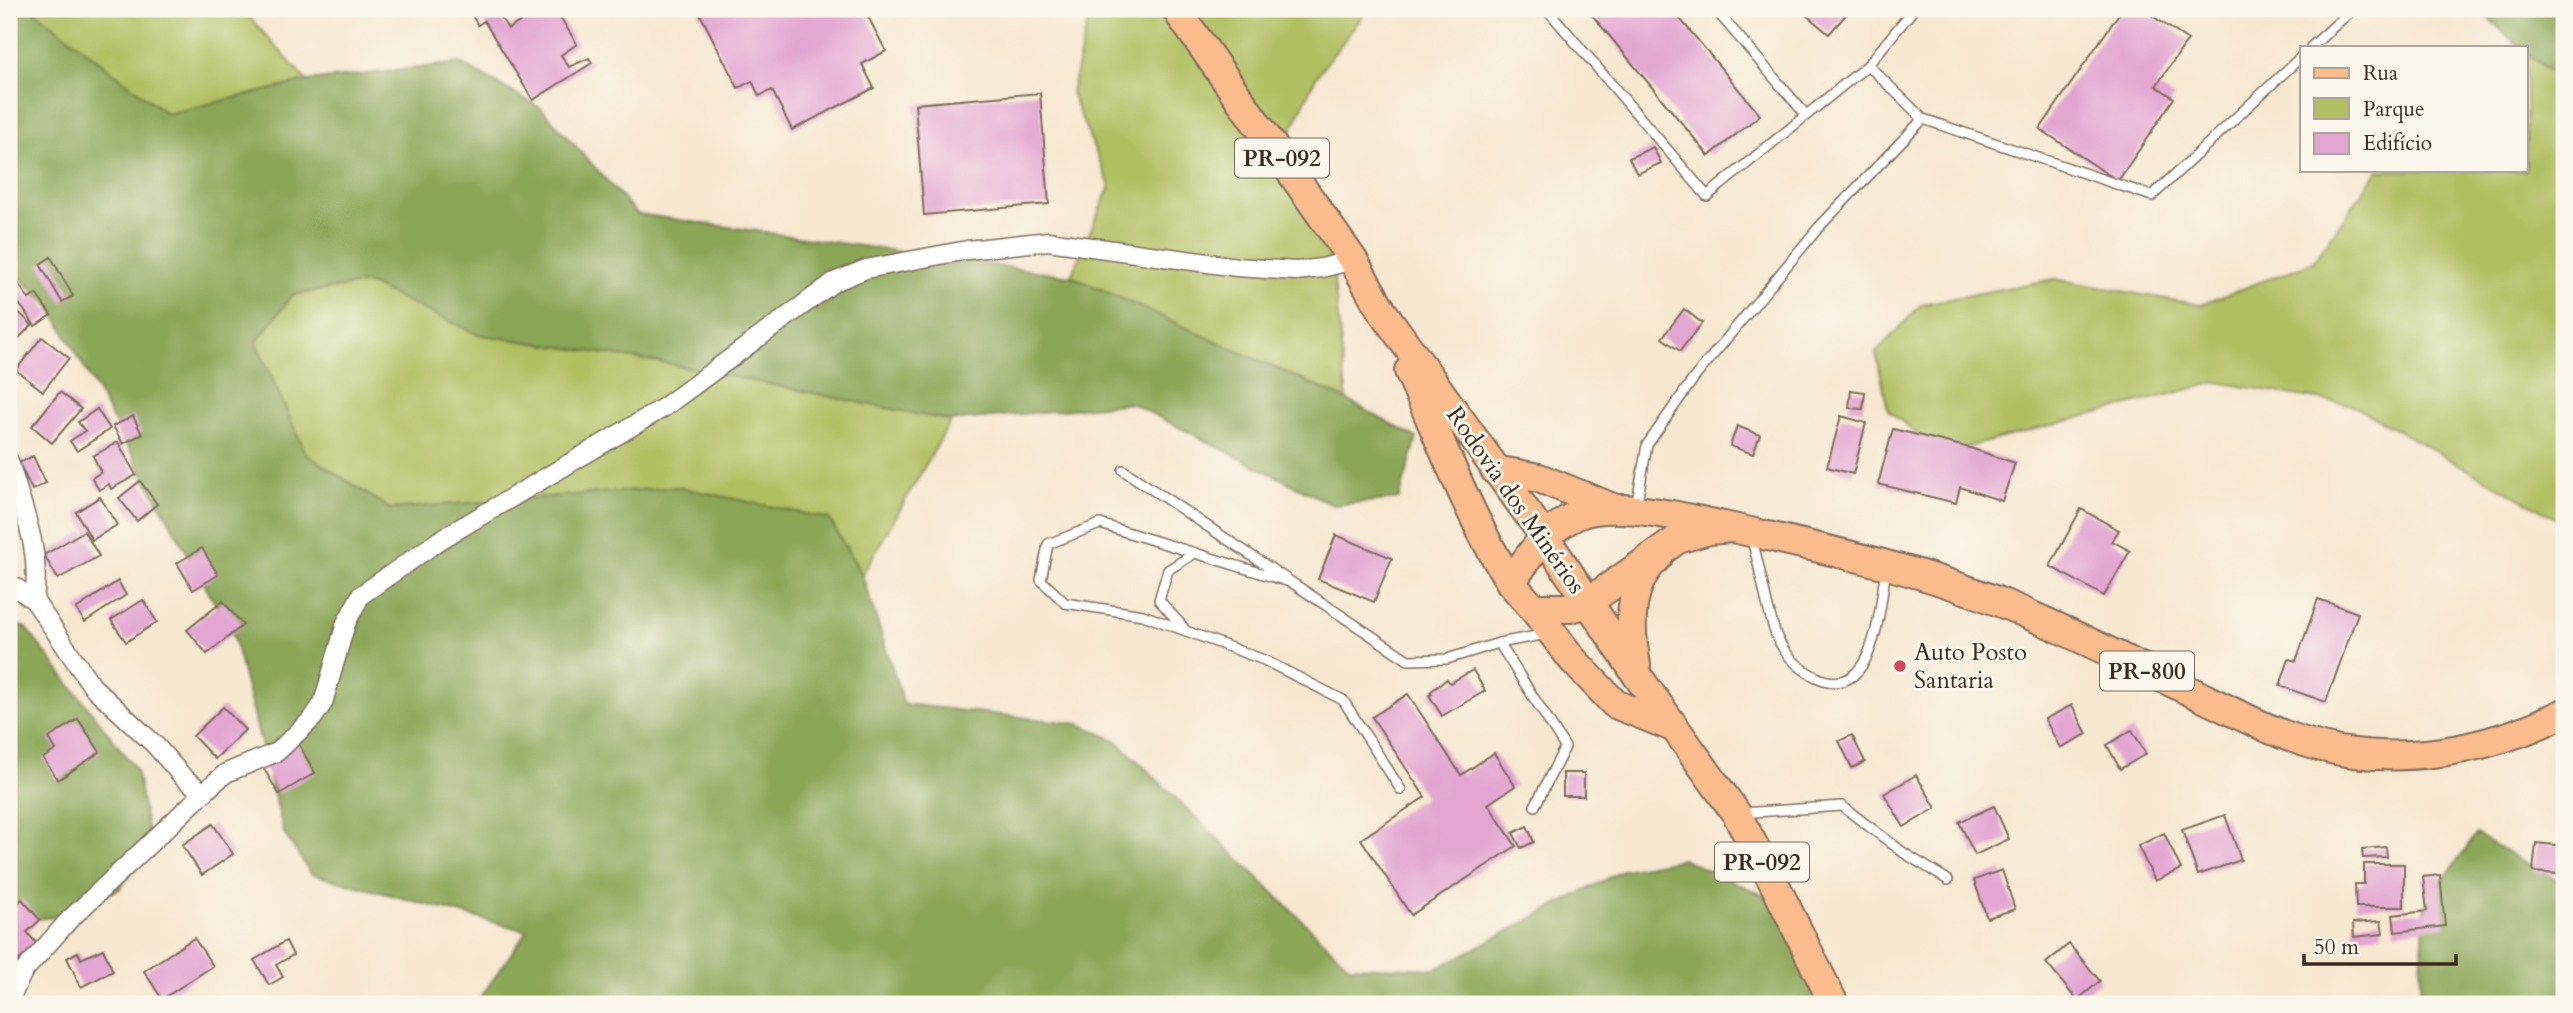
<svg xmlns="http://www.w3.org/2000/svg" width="2573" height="1013" font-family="Cardo,serif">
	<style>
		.green { fill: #b0bf62; stroke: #767440; stroke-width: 2 }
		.forest { fill: #8ca658; stroke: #64683b; stroke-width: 2 }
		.building { fill: #e3a5d2 }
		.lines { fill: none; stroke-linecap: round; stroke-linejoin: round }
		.service-casing { stroke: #7d6c5c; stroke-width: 12 }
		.minor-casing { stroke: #7d6c5c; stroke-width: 21 }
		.primary-casing { stroke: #7d6c5c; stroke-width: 32 }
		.service { stroke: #fff; stroke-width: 9 }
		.minor { stroke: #fff; stroke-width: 18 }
		.primary { stroke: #fbbb8d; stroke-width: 28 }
		.poi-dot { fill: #d1495b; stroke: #fbf7ec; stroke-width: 2.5 }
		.labels { text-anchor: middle; stroke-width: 6; stroke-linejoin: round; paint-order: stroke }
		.shield { fill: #fbf7ec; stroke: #75685c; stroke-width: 2 }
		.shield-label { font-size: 23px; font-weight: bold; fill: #3b2a1e }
		.street-label { font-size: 24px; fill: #3b2a1e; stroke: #fbf7ec }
		.poi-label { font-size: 24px; fill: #3b2a1e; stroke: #fbf7ec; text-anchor: start }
	</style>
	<rect width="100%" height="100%" fill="#fbf7ec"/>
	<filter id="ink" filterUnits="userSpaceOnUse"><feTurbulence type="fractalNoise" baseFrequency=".0143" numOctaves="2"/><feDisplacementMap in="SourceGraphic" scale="14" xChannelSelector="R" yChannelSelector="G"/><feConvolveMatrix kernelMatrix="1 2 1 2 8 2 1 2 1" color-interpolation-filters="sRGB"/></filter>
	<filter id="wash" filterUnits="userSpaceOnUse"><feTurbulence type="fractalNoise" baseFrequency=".00686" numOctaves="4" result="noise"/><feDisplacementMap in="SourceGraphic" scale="28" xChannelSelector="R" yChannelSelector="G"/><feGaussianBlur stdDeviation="1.57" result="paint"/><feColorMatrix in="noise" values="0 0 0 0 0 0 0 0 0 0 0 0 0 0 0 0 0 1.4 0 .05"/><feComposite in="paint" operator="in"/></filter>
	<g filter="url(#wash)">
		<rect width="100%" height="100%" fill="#f7e7d0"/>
		<g class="green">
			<polygon points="32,9 242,9 307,81 167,114"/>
			<polygon points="1091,9 1368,9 1316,77 1285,144 1332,264 1347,400 1071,276 1110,186 1071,93"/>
			<polygon points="2526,52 2564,83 2564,523 2352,405 2217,382 1941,454 1888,410 1876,352 1922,304 2055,279 2200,305 2313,262 2378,170 2526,170"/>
			<polygon points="367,283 477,334 665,363 951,421 862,575 829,519 678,487 390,509 306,454 256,343 292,295"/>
		</g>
		<g class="forest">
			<polygon points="9,9 32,9 167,114 307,81 460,63 541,108 637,214 1071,276 1347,400 1417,438 1399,499 1333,505 1131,403 951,421 665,363 477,334 367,283 292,295 256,343 306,454 390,509 678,487 829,519 862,575 904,704 1080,724 1117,741 1349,966 1436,969 1624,870 1683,859 1770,898 1829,1004 476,1004 527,931 311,874 284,833 234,638 50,306 9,267"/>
			<polygon points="2478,9 2564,9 2564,83 2526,52 2526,47 2520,47"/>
			<polygon points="9,621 26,628 136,769 150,844 120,889 52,917 9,923"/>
			<polygon points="2476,834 2564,884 2564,1004 2419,1004 2425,906"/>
		</g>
		<g id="blocks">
			<g class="building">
				<polygon points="478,9 495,9 508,29 541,9 555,9 577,44 561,55 569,67 589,58 592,63 533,100 484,21 478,25 471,14"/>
				<polygon points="705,9 864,9 886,51 862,64 874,88 792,130 772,90 759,96 752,81 738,88 699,12"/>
				<polygon points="1587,9 1672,9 1760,115 1709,156"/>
				<polygon points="1799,9 1851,9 1829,34"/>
				<polygon points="2122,9 2142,9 2188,40 2156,86 2174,98 2118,181 2040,129"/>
				<polygon points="1040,93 1049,204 924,215 915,104"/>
				<polygon points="1653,147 1661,163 1637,174 1629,158"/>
				<polygon points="51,257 73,296 62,302 40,264"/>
				<polygon points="17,282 29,299 36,294 51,315 35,326 9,289"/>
				<polygon points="9,303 32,325 9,348"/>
				<polygon points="1684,309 1702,323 1680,351 1662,338"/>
				<polygon points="42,337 69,358 43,391 16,370"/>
				<polygon points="1851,390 1865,392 1863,409 1849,408"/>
				<polygon points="60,392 81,409 52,443 32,426"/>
				<polygon points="97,409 110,429 77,451 70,441 85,431 78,422"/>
				<polygon points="133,416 142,434 123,444 113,426"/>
				<polygon points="1841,416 1866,423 1853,474 1827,467"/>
				<polygon points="1737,426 1760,435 1753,454 1730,446"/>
				<polygon points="1893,429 1970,448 2015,463 2002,501 1960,487 1956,503 1878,484"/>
				<polygon points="118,442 136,475 111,489 109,484 99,490 92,478 101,472 93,456"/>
				<polygon points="33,456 46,483 32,490 19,463"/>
				<polygon points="140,481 157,504 137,521 119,498"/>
				<polygon points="100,497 117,525 92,540 76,512"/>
				<polygon points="2081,509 2119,530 2112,541 2130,551 2104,596 2050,566"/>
				<polygon points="84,531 99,556 58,579 44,555"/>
				<polygon points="1336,535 1392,558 1374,602 1318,579"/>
				<polygon points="202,548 218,575 193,590 177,563"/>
				<polygon points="118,581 126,595 85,622 76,609"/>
				<polygon points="2318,599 2358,613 2326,702 2280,686 2289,659 2296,661"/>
				<polygon points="143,600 157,622 126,642 111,620"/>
				<polygon points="223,601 243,625 207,654 187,630"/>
				<polygon points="1473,670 1485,691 1442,716 1429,695 1432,694 1430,692 1447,679 1450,683"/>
				<polygon points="1408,694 1461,775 1494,753 1515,786 1488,804 1516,846 1411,915 1361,839 1425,797 1372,717"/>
				<polygon points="2072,705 2087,734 2060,748 2045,719"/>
				<polygon points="223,707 245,730 215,759 193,736"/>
				<polygon points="78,719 100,752 58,780 43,758 56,750 49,738"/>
				<polygon points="2132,730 2146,754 2120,769 2107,745"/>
				<polygon points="1852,735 1865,762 1852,768 1839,741"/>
				<polygon points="298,743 315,773 279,794 261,764"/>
				<rect x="1563" y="773" width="21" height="23"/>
				<polygon points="1916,775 1936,808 1904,827 1884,794"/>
				<polygon points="1994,806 2009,839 1975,855 1959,822"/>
				<polygon points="2225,815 2241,860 2198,875 2182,830"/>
				<polygon points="213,824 233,854 202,875 182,845"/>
				<polygon points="1527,826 1534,842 1521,848 1513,833"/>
				<polygon points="2164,833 2181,869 2155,881 2138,846"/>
				<polygon points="2536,843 2564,846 2564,879 2558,879 2558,874 2533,872"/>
				<polygon points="2386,847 2387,857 2363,858 2362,849"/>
				<polygon points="2364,864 2404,864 2404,907 2356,907 2355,884 2364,884"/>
				<polygon points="2002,870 2015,909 1987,918 1974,880"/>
				<polygon points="2440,875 2445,926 2395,932 2393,915 2427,911 2423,877"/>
				<polygon points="22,899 40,920 27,932 37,944 16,963 9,955 9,911"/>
				<polygon points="2381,921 2383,934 2354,937 2353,923"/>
				<polygon points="194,938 213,966 162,999 144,971"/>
				<polygon points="286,941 293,955 276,965 283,977 269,985 254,960"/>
				<polygon points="2069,944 2100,981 2077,1000 2046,963"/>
				<polygon points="103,949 113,971 81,987 67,958 78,952 81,959"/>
			</g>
		</g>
	</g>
	<g filter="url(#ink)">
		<use href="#blocks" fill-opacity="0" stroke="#7d6c5c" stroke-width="2"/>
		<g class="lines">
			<g class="service-casing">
				<g id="service">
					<polyline points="1547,9 1707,196 1868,65 1914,9"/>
					<polyline points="1715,9 1806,115"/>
					<polyline points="2311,47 2353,9"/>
					<polyline points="1868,65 1923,119 2152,196 2302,56"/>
					<polyline points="1123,470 1408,660 1447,659 1499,643 1547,634"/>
					<polyline points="1636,508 1647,445 1694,378 1819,227 1923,119"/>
					<path d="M1751,537C1761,569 1765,604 1776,635C1784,654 1798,668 1816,677C1876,705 1880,603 1886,568"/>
					<polyline points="1290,582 1100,524 1048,544 1041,580 1065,603 1143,615 1264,660 1343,700 1401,790"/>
					<polyline points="1183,627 1159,600 1168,570 1195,553"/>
					<polyline points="1499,643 1565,747 1535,806"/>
					<polyline points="1741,813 1842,806 1904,853 1948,880"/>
				</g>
			</g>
			<g class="minor-casing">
				<g id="minor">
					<path d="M9,461C22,509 42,548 34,600L92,686L155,745L184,778L204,793"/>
					<polyline points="9,583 34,600"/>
					<polyline points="9,1001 23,972 69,920 212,785 226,773 277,752 313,718 323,703 346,623 361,595 440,540 663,408 834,282 866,269 967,250 1048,241 1237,267 1296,271 1322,268 1353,260"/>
				</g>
			</g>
			<g class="primary-casing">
				<g id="primary">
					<polyline points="1176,9 1353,260 1382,311 1544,536 1639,678 1736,813 1776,887 1834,1004"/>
					<path d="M1409,371C1442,442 1468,516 1511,583"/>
					<polyline points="1495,470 1539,478 1613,508"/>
					<path d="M1731,528L1709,530L1678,539L1585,604L1570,608H1533L1511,583C1530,554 1545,530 1577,515C1611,499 1688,518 1724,526C1819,548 1918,568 2009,606C2074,633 2137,666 2200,696C2249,720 2300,747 2354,753C2427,762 2500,745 2564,713"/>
					<polyline points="1533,608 1573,660 1615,704 1675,728"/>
					<path d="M1636,665C1629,627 1627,585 1658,557"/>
				</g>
			</g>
			<use href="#service" class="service"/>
			<use href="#minor" class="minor"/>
			<use href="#primary" class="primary"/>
		</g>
	</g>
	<circle class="poi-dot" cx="1900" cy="666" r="7"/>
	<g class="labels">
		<g class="shield">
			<rect x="1235" y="138.5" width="94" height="39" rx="5"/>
			<rect x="2100" y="651.5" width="94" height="39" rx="5"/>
			<rect x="1715" y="842.5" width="94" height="39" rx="5"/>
		</g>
		<g class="shield-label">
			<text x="1282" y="166">PR-092</text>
			<text x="2147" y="679">PR-800</text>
			<text x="1762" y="870">PR-092</text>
		</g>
		<g class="street-label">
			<text transform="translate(1516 500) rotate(55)" y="8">Rodovia dos Minérios</text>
		</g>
		<g class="poi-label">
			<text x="1914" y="660">Auto Posto<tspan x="1914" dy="28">Santaria</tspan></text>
		</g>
	</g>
	<rect width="2573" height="1013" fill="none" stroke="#fbf7ec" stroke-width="35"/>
	<rect x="2300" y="46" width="228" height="126" fill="#fbf7ec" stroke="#aea59a" stroke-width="2"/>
	<rect x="2314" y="68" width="35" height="10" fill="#fbbb8d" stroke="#aea59a" stroke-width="2"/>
	<text x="2363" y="80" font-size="21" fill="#3b2a1e">Rua</text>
	<rect x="2314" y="98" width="35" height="21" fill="#b0bf62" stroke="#aea59a" stroke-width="2"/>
	<text x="2363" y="116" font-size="21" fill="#3b2a1e">Parque</text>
	<rect x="2314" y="133" width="35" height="21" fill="#e3a5d2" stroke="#aea59a" stroke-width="2"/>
	<text x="2363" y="150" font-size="21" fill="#3b2a1e">Edifício</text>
	<path d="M2304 954v10h152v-10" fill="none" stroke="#3b2a1e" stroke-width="3.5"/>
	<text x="2314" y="954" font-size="21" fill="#3b2a1e" stroke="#fbf7ec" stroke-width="5" paint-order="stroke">50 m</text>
</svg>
